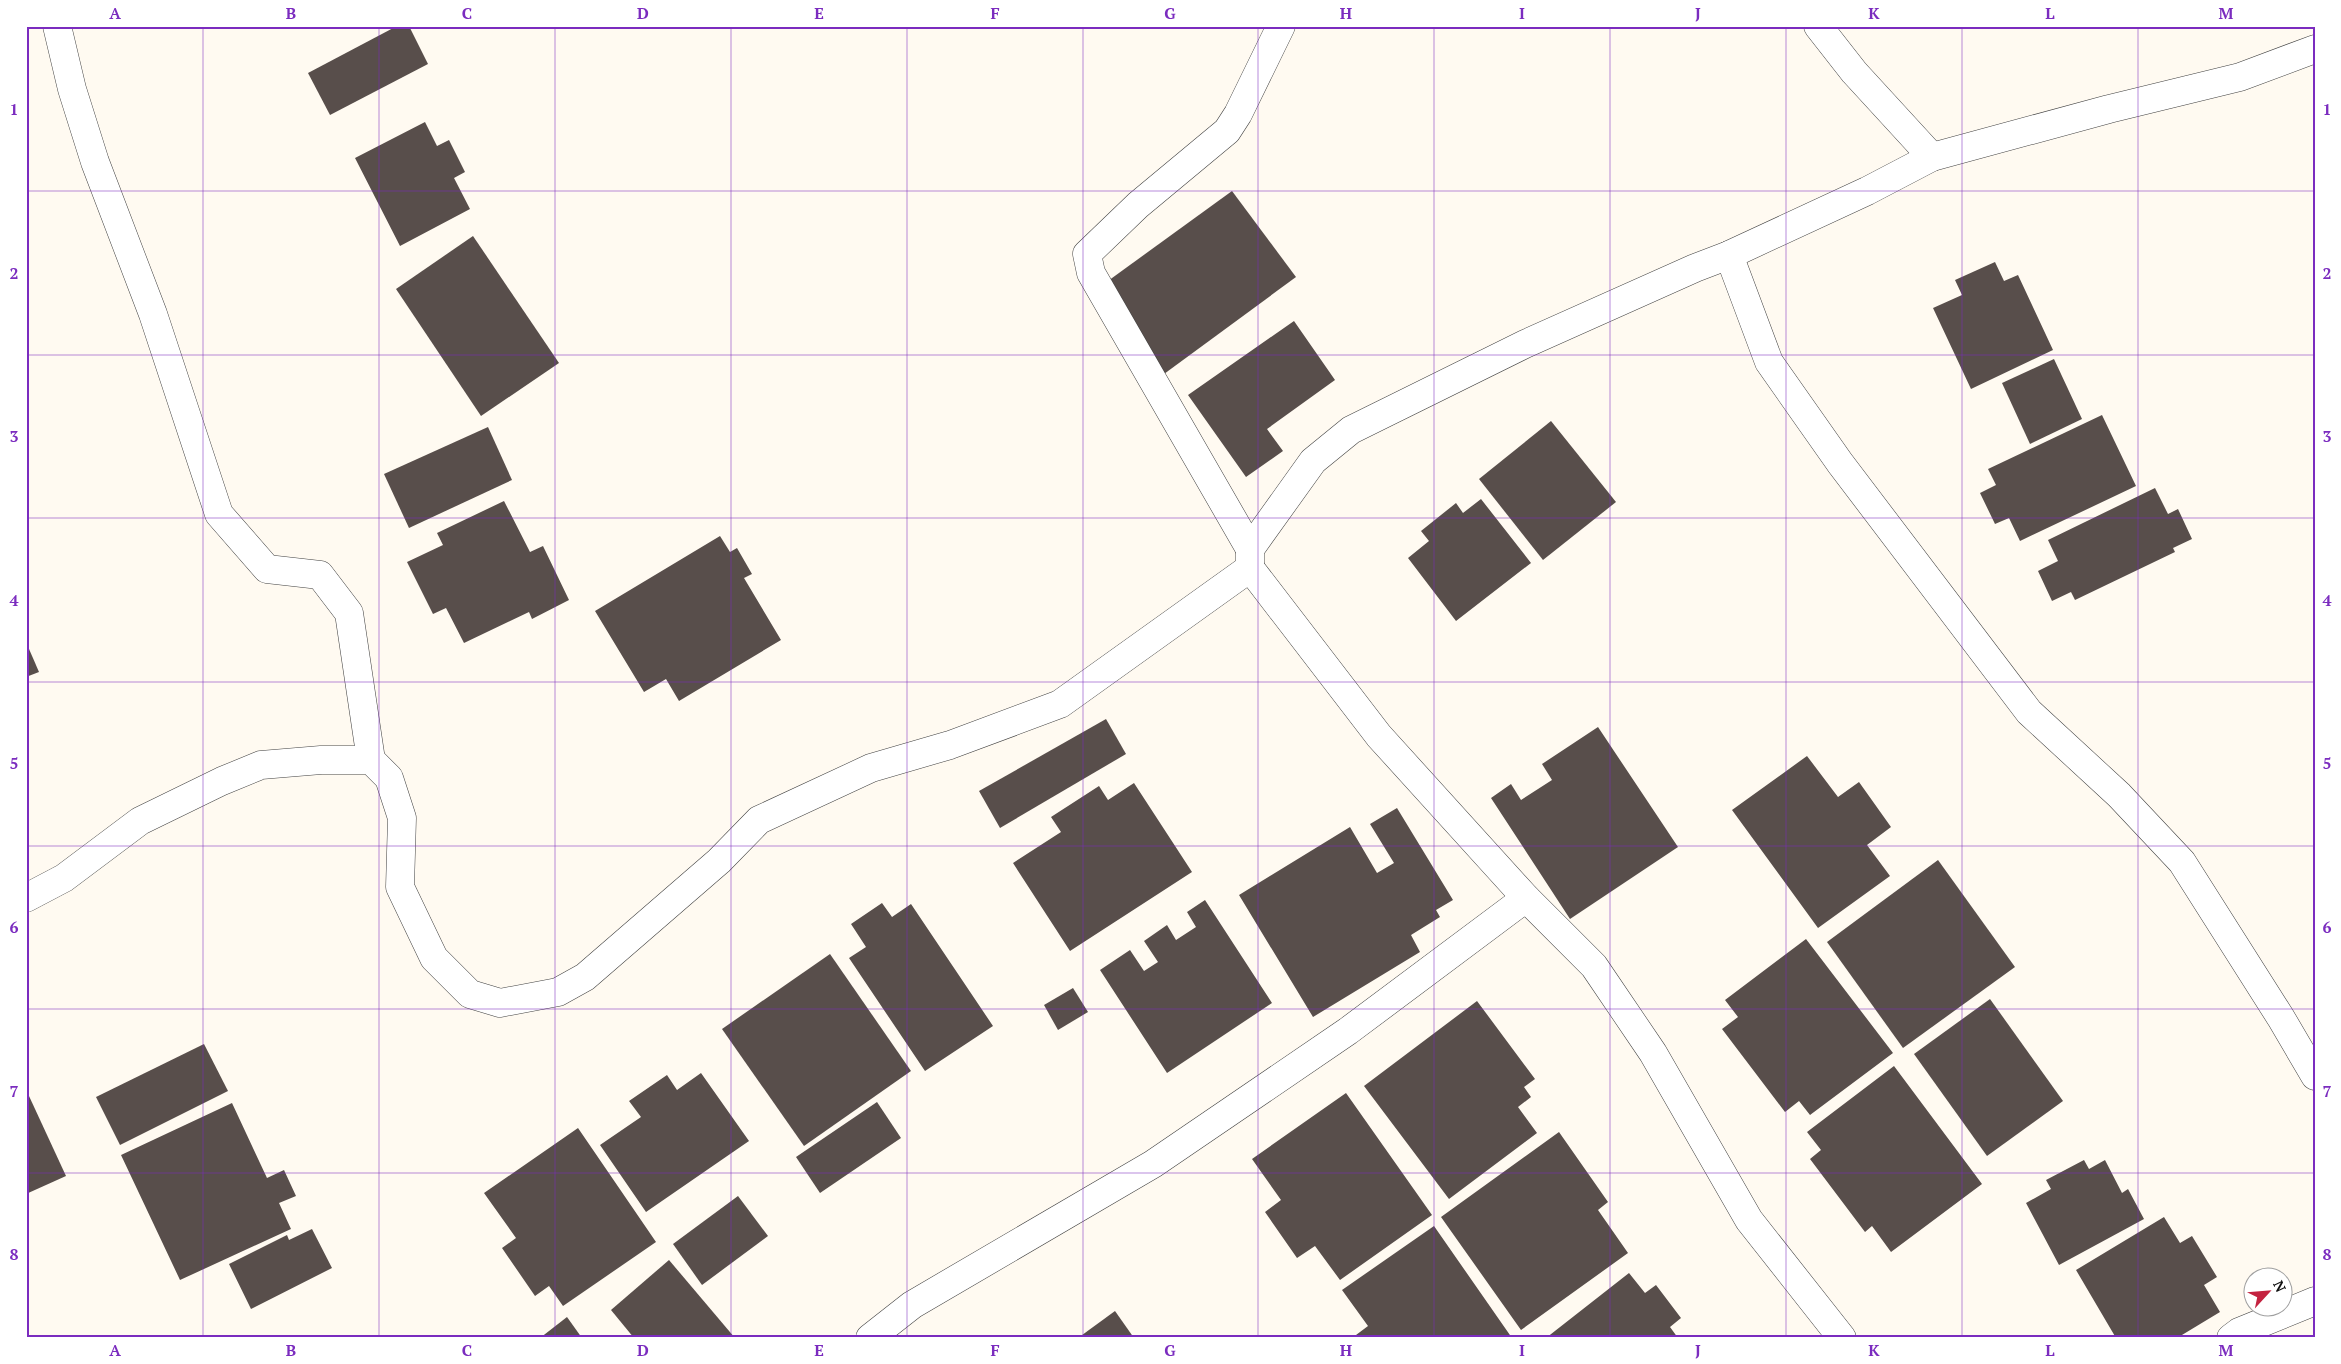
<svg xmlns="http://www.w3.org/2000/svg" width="2341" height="1364" font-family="'PT Serif',serif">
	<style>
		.building { fill: #584e4b }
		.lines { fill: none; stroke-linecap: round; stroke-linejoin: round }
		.minor-casing { stroke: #424242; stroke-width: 29 }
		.minor { stroke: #fff; stroke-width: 28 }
		.grid { fill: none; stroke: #7b2cbf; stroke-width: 1; stroke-opacity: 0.55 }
		.neatline { fill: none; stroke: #7b2cbf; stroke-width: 2 }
		.grid-label { font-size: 16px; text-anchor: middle; font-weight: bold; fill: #7b2cbf }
	</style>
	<rect width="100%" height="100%" fill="#fffaf1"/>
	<g class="building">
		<polygon points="397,26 409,26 428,64 330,115 308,73"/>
		<polygon points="425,122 437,146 449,140 465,172 454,178 470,209 400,246 355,158"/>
		<polygon points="1232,191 1296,277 1164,374 1101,286"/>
		<polygon points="473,236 559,363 481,416 396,289"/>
		<polygon points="1995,262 2004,281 2018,275 2053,350 1971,389 1933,308 1962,295 1955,280"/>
		<polygon points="1294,321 1335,380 1267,429 1283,451 1246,477 1188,395"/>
		<polygon points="2054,359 2082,419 2030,444 2002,383"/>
		<polygon points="2102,415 2136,486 2020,541 2009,518 1995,524 1980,493 1996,485 1988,469"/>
		<polygon points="1551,421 1616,502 1543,560 1479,479"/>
		<polygon points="488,427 512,480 409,528 384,474"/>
		<polygon points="2155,488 2168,514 2178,509 2192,539 2173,548 2175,552 2075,600 2071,592 2052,601 2038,571 2058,561 2048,540"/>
		<polygon points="1481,499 1531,563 1456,621 1408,558 1429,541 1421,531 1456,503 1463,513"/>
		<polygon points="504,501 530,552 543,546 569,600 532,619 529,612 464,643 446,608 433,614 407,562 443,545 437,533"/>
		<polygon points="720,536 730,552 737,548 752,574 744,578 781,640 679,701 666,679 644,692 595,611"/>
		<polygon points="26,642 39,672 26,677"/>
		<polygon points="1106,719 1126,754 1000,828 979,791"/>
		<polygon points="1598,727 1678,847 1570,919 1491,798 1511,784 1521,800 1552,780 1542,764"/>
		<polygon points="1807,756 1838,797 1859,782 1891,827 1867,845 1890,876 1818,928 1732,810"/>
		<polygon points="1134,783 1192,872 1070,951 1013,863 1061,832 1051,817 1099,786 1108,800"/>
		<polygon points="1397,808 1453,900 1436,910 1440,917 1411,935 1420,952 1313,1017 1239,895 1350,827 1377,873 1394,863 1370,824"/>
		<polygon points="1938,860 2015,967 1903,1048 1827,942"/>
		<polygon points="1205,900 1272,1003 1167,1073 1100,970 1130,950 1144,971 1158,962 1144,941 1167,925 1176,940 1196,927 1187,912"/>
		<polygon points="882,903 892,917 911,904 993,1026 925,1071 849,958 866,947 851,924"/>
		<polygon points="1806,939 1893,1053 1810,1115 1799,1101 1785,1112 1722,1029 1738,1017 1725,1000"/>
		<polygon points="830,954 911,1071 804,1146 722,1029"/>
		<polygon points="1073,988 1088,1012 1058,1030 1044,1005"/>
		<polygon points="1990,999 2063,1101 1987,1156 1914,1054"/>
		<polygon points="1477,1001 1535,1079 1524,1087 1531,1097 1518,1107 1537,1133 1449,1199 1364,1086"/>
		<polygon points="204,1044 228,1091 120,1145 96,1097"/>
		<polygon points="1894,1066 1982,1184 1891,1252 1872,1226 1865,1232 1810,1159 1821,1150 1807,1132"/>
		<polygon points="701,1073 749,1141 646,1212 600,1145 641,1117 629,1101 667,1075 677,1090"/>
		<polygon points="1346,1093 1432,1215 1340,1280 1315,1246 1297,1258 1265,1212 1281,1200 1252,1159"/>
		<polygon points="29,1096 66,1176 26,1194 26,1098"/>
		<polygon points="877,1102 901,1138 820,1193 796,1157"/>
		<polygon points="232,1103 267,1178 284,1170 296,1196 279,1203 291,1229 180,1280 121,1155"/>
		<polygon points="578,1128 656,1242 563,1306 549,1286 535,1296 502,1248 516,1238 484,1193"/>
		<polygon points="1559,1132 1608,1202 1598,1210 1628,1253 1521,1330 1441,1217"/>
		<polygon points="2084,1160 2089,1169 2105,1160 2122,1193 2128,1189 2144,1219 2059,1265 2026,1203 2051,1189 2046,1180"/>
		<polygon points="738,1196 768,1236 702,1285 673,1244"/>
		<polygon points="2164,1217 2180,1243 2192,1236 2217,1277 2204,1285 2220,1312 2177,1338 2116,1338 2076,1270"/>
		<polygon points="1434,1226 1512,1338 1352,1338 1368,1326 1342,1290"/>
		<polygon points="312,1229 332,1268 251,1309 229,1264 287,1235 289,1240"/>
		<polygon points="669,1260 735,1338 634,1338 611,1310"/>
		<polygon points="1629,1273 1645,1293 1656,1285 1681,1318 1670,1327 1678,1338 1546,1338"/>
		<polygon points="1115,1311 1134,1338 1078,1338"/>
		<polygon points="567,1317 582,1338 540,1338"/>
	</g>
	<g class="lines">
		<g class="minor-casing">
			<g id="minor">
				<polyline points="57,26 72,89 95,162 153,314 219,514 267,569 320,575 349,613 371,760"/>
				<polyline points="1818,26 1854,72 1932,157"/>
				<polyline points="1729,255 1769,362 1840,463 2029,712 2119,795 2182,862 2281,1018 2315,1076"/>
				<polyline points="1250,549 1091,273 1087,254 1138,205 1227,131 1238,114 1281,26"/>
				<polyline points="1250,568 1379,736 1526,898 1594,966 1653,1053 1749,1220 1842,1338"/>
				<polyline points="26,898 64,878 140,821 222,781 261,765 321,760 371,760 389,778 402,818 400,887 434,958 470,994 500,1003 558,992 585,977 719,861 759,820 871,768 950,745 1060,704 1250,568 1250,549 1313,461 1351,430 1525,344 1695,268 1729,255 1867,191 1932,157 2109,109 2240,77 2315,49"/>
				<polyline points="870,1338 912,1305 1153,1164 1348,1031 1526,898"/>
				<polyline points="2231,1338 2239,1332 2315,1301"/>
			</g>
		</g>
		<use href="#minor" class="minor"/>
	</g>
	<path class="grid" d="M203,26V1338M379,26V1338M555,26V1338M731,26V1338M907,26V1338M1083,26V1338M1258,26V1338M1434,26V1338M1610,26V1338M1786,26V1338M1962,26V1338M2138,26V1338M26,191H2315M26,355H2315M26,518H2315M26,682H2315M26,846H2315M26,1009H2315M26,1173H2315"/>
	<rect width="2341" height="1364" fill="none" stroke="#ffffff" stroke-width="55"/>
	<g transform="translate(2268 1292) rotate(64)"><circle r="24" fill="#ffffff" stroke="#9f9f9f"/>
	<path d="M0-4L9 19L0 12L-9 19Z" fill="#c42340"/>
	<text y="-8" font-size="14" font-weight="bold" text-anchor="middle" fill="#0f0f0f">N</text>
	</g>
	<rect x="28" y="28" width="2286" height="1308" class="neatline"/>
	<g class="grid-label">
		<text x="115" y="19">A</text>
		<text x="291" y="19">B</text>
		<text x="467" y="19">C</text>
		<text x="643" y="19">D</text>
		<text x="819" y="19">E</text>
		<text x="995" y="19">F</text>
		<text x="1170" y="19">G</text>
		<text x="1346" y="19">H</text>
		<text x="1522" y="19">I</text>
		<text x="1698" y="19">J</text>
		<text x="1874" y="19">K</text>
		<text x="2050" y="19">L</text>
		<text x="2226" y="19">M</text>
		<text x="14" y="115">1</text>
		<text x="2327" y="115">1</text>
		<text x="14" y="279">2</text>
		<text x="2327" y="279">2</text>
		<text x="14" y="442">3</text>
		<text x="2327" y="442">3</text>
		<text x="14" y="606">4</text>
		<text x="2327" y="606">4</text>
		<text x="14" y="769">5</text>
		<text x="2327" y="769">5</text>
		<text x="14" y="933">6</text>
		<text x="2327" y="933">6</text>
		<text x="14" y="1097">7</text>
		<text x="2327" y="1097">7</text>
		<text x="14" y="1260">8</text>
		<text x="2327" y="1260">8</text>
		<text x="115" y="1356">A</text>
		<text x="291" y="1356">B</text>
		<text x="467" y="1356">C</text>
		<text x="643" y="1356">D</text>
		<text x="819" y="1356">E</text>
		<text x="995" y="1356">F</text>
		<text x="1170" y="1356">G</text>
		<text x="1346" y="1356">H</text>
		<text x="1522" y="1356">I</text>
		<text x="1698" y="1356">J</text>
		<text x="1874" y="1356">K</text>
		<text x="2050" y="1356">L</text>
		<text x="2226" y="1356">M</text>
	</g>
</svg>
